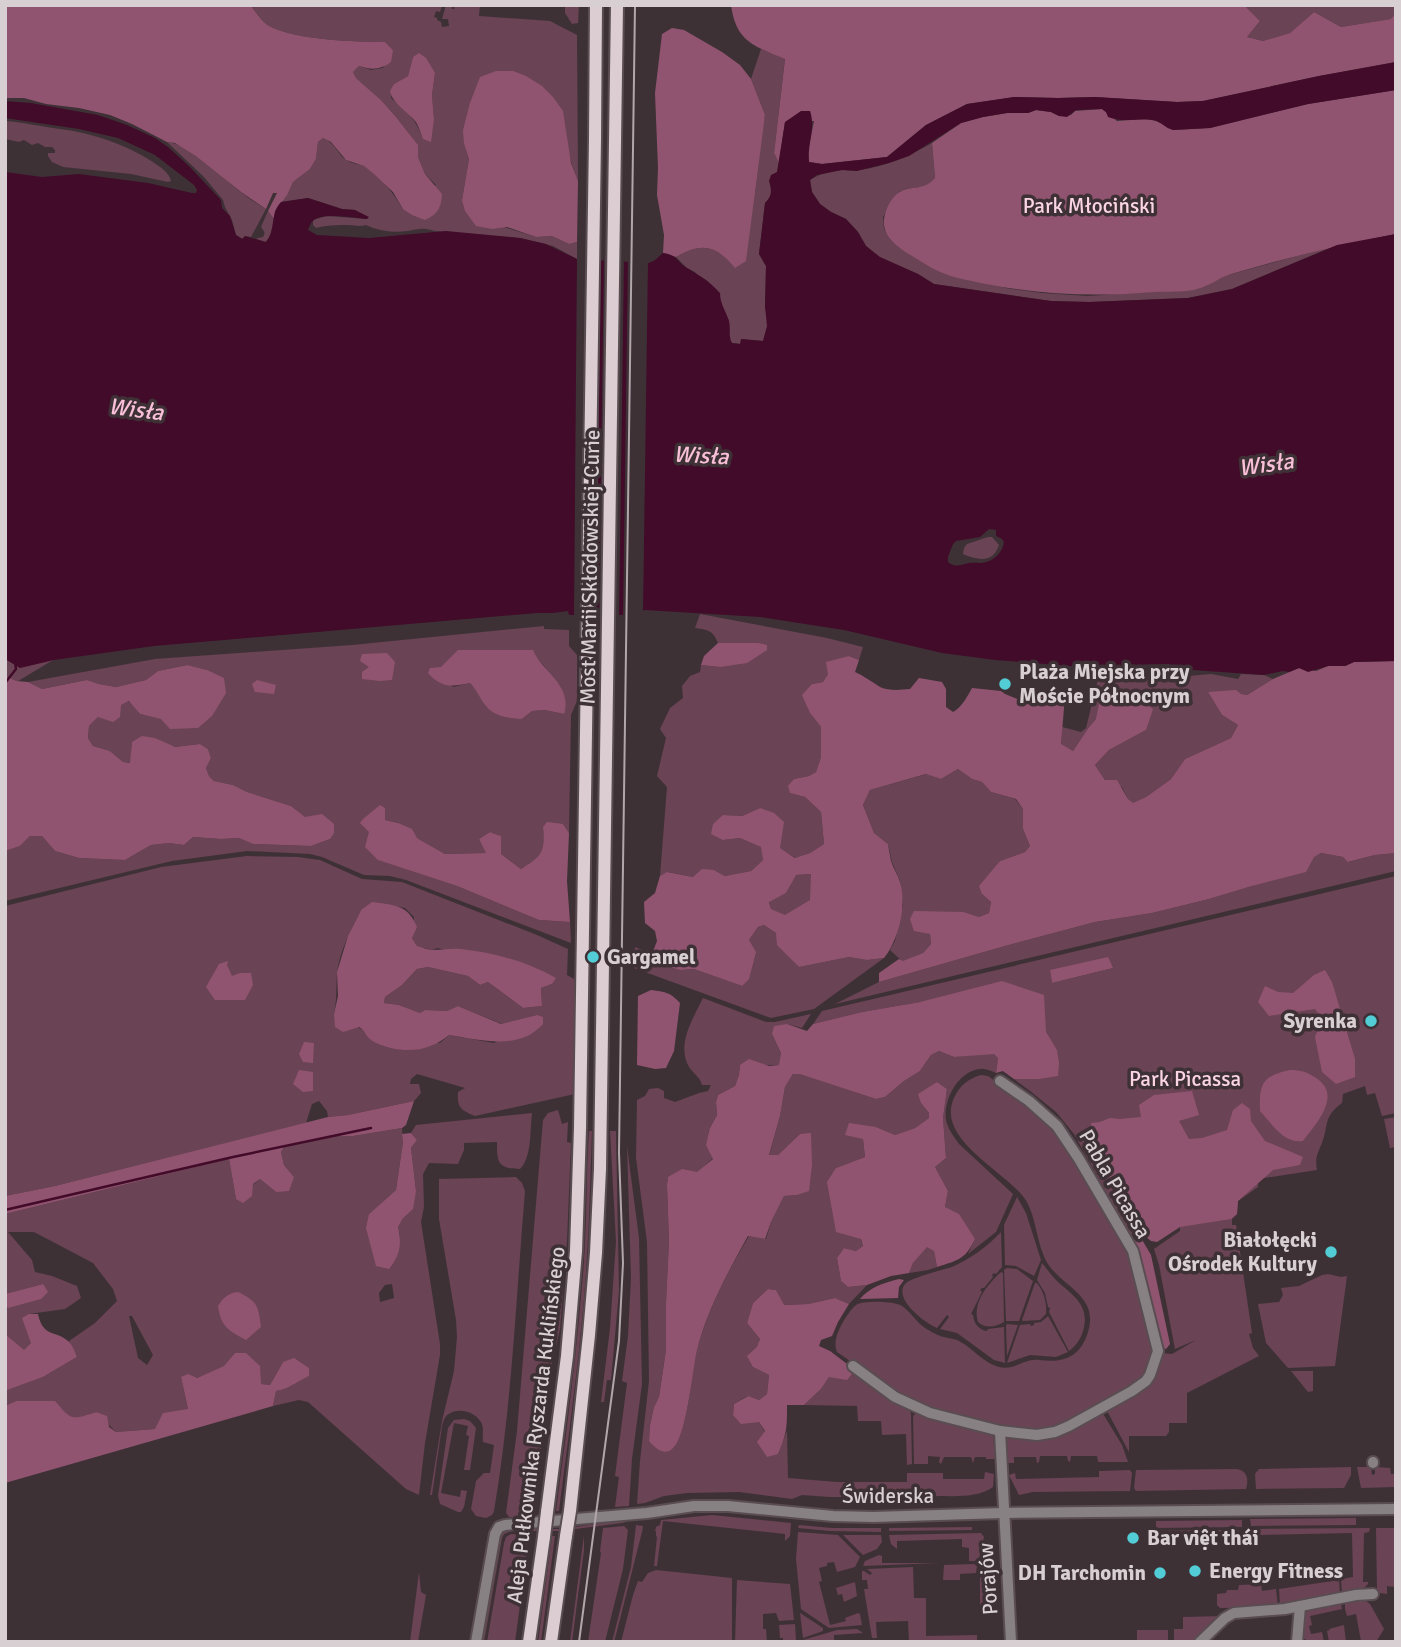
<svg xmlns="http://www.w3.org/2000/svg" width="1401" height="1647" font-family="Signika,sans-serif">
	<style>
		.green { fill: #6a4354; fill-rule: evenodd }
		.forest { fill: #915470; fill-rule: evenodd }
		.water { fill: #420b29; fill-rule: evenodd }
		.pier { fill: #3e3136 }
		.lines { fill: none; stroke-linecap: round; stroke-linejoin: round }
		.stream { stroke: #420b29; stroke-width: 2.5 }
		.minor-casing { stroke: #5a4d52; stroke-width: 14 }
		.major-casing { stroke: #5a4d52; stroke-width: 16 }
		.minor { stroke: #888184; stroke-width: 10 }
		.major { stroke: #dbcdd2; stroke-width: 12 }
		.tram { stroke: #b1a7ab; stroke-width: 2 }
		.major-bridge-casing { stroke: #5a4d52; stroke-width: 16; stroke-linecap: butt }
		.major-bridge { stroke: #dbcdd2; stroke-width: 12 }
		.poi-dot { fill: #52ccd5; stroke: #3e3136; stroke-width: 2.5 }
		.labels { text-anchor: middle; stroke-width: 7; stroke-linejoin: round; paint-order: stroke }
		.park-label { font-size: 21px; fill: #fbd5e4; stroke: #3e3136 }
		.street-label { font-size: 21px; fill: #d7cfd2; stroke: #3e3136 }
		.poi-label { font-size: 21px; font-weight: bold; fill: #d7cfd2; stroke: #3e3136; text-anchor: start }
		.water-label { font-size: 23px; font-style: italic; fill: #f9c0d8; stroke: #3e3136 }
	</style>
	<rect width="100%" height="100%" fill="#3e3136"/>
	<g class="green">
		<path d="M250,5H442L440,12L436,11L434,17L437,18V20L441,22L442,27L449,26L448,19H442L446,5H452V9H454L455,5H480L479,16L550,21L577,35L578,181C570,162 566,144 565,124L464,144L469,159L462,200L504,227L536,237L552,236L569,244L577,242V259L553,246L520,238L435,231C422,227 419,229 407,231C393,233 378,231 366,225C359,227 355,225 348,225C337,225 327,225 316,228L313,225V220L326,216L367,219L355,210L342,209L308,198L281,202L293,182L310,169L316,159L318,142L323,138C337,144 337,155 348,161C353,164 359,164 364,166C379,174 394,194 403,209L436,185L425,174L418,157L417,144L396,117L381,100L356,78L353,72L359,66L371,70L383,68L393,50L385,42C354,42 296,40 269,26C262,22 256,12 250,5ZM413,57L435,73L432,95L434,119L423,139C416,119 407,111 391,98L394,84L408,76Z"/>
		<polygon points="565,5 579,5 578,23 572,24 565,13"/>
		<polygon points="1244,5 1396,5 1396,13 1392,19 1341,27 1314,12 1290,33 1263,41 1247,37 1260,21"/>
		<path d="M761,49L785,58L774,153L779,163L777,173L770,198L765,203L759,254L766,266L765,306L768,325L763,341L741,339V344L732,343L729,339V321L720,303L695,272L687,268L676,257C702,242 716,245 735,267L765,116L751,79Z"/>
		<path d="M5,121C24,122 42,127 60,129C92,133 125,144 153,162C160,167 169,172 171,181L168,182L131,174L63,167L52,162L48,156V153H55V150L52,147H45L38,143L32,145L24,140L19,142L5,139Z"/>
		<path d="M167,142C192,144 222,178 242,193C249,199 258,204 266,209L251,237L245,236L243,239L236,235L232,220L225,207L223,200L204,177Z"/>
		<path d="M932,143L935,178L933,182L921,187L906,189L899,192L893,198L883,217L884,229L891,240L900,248L945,274L1006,288L1042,293L1088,296L1197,289L1228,275L1337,245L1232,289L1188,298L1089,302L1051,301L934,284L918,274L879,257L866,246L858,232L846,219L831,212L820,204L812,192L810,180C819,174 831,171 842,170C848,170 853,171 859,170C885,167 909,156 932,143Z"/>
		<path d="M268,211C270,214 273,217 274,220C276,228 270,238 264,243L256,239L258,238L263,237C266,233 264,231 261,227Z"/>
		<path d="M988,537H992L999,545C993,564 977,560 963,554L964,548L967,544Z"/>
		<path d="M700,614L827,638L863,647L859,660L849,656L828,674L823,682L812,684L810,713L821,727V757L816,772L809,776L794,779L790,793L805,797L821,812L824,844L810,853L796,858L779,848L760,808L742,816L723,815V840L740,838L762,847L763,860L751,871L725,876L714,870L693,877L668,872L660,876L667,787L657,776L666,738L660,729L670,708L683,698L682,686L690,676L700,672L701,665L720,667L733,644L718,643C713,630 708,630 695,628Z"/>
		<path d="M544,626V629L569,630V646L577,655V701L571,715L569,833L563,824L543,828C545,853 542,856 521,869L501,854V836L490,832L479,839L487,853L445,854L417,838L398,823L385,820L369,832L379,860L457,886L539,920L570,922L571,943L406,880L390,876L364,875L322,857L310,854L247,851L172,861L5,901V851L20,846L30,836H42L55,851L79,858L125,860L151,845L169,843L184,845L193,837L221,839L239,838L253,844L311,846L330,839L291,806L247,792L233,785L214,781L209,776L206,768L211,758L208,749L200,744L175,747L166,744L132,742L131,763L123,762L110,751L93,746L88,738L89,726L98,717H120V705L130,701L140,714L198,727L212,716L207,670L186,665L158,671L146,680L116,687L99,684L87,680L42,689L28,682L155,659L352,645ZM532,650L536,657L545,667L564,714L545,710L532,711L522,719L487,707L477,690L470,683L453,687L441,667Z"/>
		<polygon points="5,653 53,660 5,689"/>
		<polygon points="1168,664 1178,669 1178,673 1188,676 1211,674 1238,679 1241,674 1264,675 1273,679 1247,695 1208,692 1222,715 1238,725 1231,738 1185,759 1171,779 1146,797 1133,804 1128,799 1122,787 1105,780 1095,765 1109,750 1146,730 1096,719 1089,727 1073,751 1061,745 1062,727 1081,732 1086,728 1098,679 1170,680"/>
		<polygon points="958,769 972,779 982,782 991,792 1015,799 1023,809 1023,829 1030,846 1025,852 1000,861 982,894 991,902 989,913 979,917 964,912 943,912 930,934 931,944 923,953 903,962 890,950 895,941 903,905 900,881 892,862 888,844 874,833 863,805 870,790 927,774 941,779"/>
		<polygon points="1321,853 1343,857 1349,862 1375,855 1396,853 1396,871 835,1004 879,982 1005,946 1095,922 1152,913 1209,899 1252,886"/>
		<path d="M247,856L298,857L320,860L362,879L402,882L537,935L568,949L567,975L574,979L575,1094L475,1116C461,1110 457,1108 458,1092L465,1088L417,1074L411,1079L410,1084H419L421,1093L414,1101L348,1115L328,1117L327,1111L319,1101L312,1104L306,1123L55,1186L5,1196V906L161,867ZM391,905L405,908L414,917L412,938L417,946L432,950L438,948L552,984L541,988L542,1006L523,1008L488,982L480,985L468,976L428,967L417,969L402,985L385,997L384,1003L399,1005L420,1013L425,1010L447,1011L458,1006L502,1024L537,1015L494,1043L449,1035L440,1043L365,1031L334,1014C337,1000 336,988 337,974C339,952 351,930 361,910Z"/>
		<polygon points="811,874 811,900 785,916 771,909 769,901 786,893 795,875"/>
		<path d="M1396,876V1113L1382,1116L1375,1093L1367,1095L1365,1086L1343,1094L1342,1103C1323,1117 1329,1124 1322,1143C1317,1155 1315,1157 1317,1170L1258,1179V1187L1238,1201L1237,1214L1232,1219V1225H1236L1252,1333L1249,1334L1253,1348L1259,1356L1187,1393V1423H1169V1432L1166,1436H1129V1452L1106,1409L1138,1392L1161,1353L1172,1354L1196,1340L1175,1349L1159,1265L1154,1249L1180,1231V1227L1130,1235L1074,1134L1056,1112L1030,1091L1003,1071L1044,995L920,1002L862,1012L813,1024L822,1011ZM1113,968L1052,983L1050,970Z"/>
		<polygon points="764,925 776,933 789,956 799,967 849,957 867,960 884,958 814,1009 771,1018 634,968 635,947 652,954 664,965 680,970 694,969 742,986 749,940 758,927"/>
		<path d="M703,998L766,1022H775L811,1014L802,1028L787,1024L772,1034L781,1053L780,1065H740L739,1075L735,1086L718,1095L716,1102L717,1115L710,1128L713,1158L697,1173L668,1177L667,1185L669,1241L666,1303V1350L659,1397L654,1407L650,1425L649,1441L674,1447C691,1417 689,1381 697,1349C708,1309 728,1271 749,1236L766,1239L771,1222L784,1196L797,1195L800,1134L777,1156H769L780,1116L785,1087L793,1074L799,1073L876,1099L885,1097L904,1081L920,1071L931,1055L939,1051L954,1057L994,1053L998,1058L996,1073C991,1071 985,1068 980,1069C958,1071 943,1100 946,1120C948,1129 954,1137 959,1144L1013,1194L996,1232L968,1254L975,1239L945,1207L948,1191L935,1167L946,1158L943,1118L947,1089L937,1082L921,1103L929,1113V1118L915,1128L895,1135L876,1127L863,1139L865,1157L836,1168L863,1246L856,1251L844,1248L837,1258L841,1281L848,1287L867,1285L849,1304L835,1298L808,1304L783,1305L776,1290L768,1289L753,1303L747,1323L760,1339L753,1367L769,1375L767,1394L759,1400L747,1396L734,1404L733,1414L759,1422L778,1454L787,1431L788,1478L837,1482H907V1473H943V1479H984L985,1472L994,1474L993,1487C978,1498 955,1496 937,1496L933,1499L902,1497H830L802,1495L792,1499L739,1492L687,1493L664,1496L645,1503L637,1504L640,1461L649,1381L647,1242L636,1158L637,1100L645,1096L649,1089L658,1088L664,1091V1098L675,1102L699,1093L708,1091L711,1085H702C700,1077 694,1074 689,1067C676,1044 693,1019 703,998Z"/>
		<path d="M981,1075L988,1076L1041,1115L1058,1133L1124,1242L1131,1258L1152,1343C1153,1354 1151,1366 1144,1375C1129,1394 1071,1420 1047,1429L1035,1430L1013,1428L926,1409L908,1401L837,1352C833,1342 838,1331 843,1322C846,1317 851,1309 856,1305C863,1300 895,1301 902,1306C911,1312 916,1322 925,1328C930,1331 938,1336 944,1337C949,1339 954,1338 959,1341C973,1348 983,1363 999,1367C1014,1371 1024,1358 1039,1360C1063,1363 1080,1358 1088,1332C1099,1296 1064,1288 1048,1264C1036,1244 1037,1217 1025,1199C1005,1171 935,1139 954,1098C960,1085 968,1079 981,1075Z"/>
		<polygon points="558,1110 562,1124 568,1122 567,1142 571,1143 567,1241 560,1329 552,1363 541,1449 536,1449 532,1479 528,1479 523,1517 509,1517 506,1513 517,1431 543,1120 548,1113"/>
		<path d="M532,1113C530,1129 532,1158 520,1169C497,1169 497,1161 497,1142L464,1143V1150L458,1164L429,1163L423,1174L424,1207L421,1222L440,1344V1355L425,1443L419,1495L406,1489L308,1402L299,1400L273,1406L276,1391C287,1390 298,1381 308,1376L283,1362L270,1385L261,1384L235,1353L225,1366L197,1378L181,1377L188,1409L155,1429L116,1432L96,1412L75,1419L16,1401L5,1406V1391L43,1377L77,1357L69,1341L95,1323L117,1301L113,1289L93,1263L34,1232H8L32,1260L35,1272L52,1276L77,1286L81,1298L65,1309L29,1314L31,1343L24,1351L5,1334V1306L8,1308L43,1284L5,1294V1214L229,1159L236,1199L260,1179L276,1192L294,1177L284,1165L281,1152L284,1147L330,1136H353L402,1128L403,1142L396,1190L369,1214L400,1237L398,1227L416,1191L411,1148L417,1140L411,1133L416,1125ZM392,1284L394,1298L380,1302L379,1293L385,1285ZM129,1316H132L153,1355L147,1365L138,1358Z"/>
		<polygon points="1396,1117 1396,1147 1390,1148 1384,1119"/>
		<path d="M589,1131H592C590,1187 589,1242 584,1298C578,1369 568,1440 559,1511H556C567,1428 578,1344 584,1260C587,1217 586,1174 589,1131Z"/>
		<polygon points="610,1131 616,1131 619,1291 611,1380 607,1380 604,1402 601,1402 610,1328 616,1242"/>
		<polygon points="627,1146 639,1238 642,1384 632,1459 629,1506 615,1507 619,1477 615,1476 627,1383 622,1381 628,1336 631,1278"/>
		<path d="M516,1177L522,1183L525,1191C516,1297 512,1405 494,1511L492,1515L486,1518L476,1516L471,1509L476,1481L484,1473H490L494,1445L483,1442C482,1436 484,1430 482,1424C477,1412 458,1406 447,1415C444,1418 443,1422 442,1426L432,1495H430L442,1421L454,1371L457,1337L456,1320L439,1219V1179Z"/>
		<polygon points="1017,1197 1026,1213 1041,1260 1034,1276 1016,1266 1005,1265 1004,1225"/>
		<path d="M1001,1232L1002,1267L996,1274L994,1273L992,1275L993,1277L984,1288H982L980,1290L982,1292L971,1314L973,1315C974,1324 979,1330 987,1331L988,1329L1004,1327L1005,1363L994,1360L957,1333L940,1329L949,1317L947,1315L937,1328C925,1323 893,1299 905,1284C910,1278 942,1270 952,1267C970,1259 987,1247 1001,1232Z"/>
		<polygon points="927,1246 934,1251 937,1267 928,1270 909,1273 913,1263"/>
		<path d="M1042,1263C1047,1269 1051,1275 1057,1281C1071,1294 1089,1304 1084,1327C1082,1337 1077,1345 1069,1351L1049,1312L1050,1308L1048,1307L1045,1293L1037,1280Z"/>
		<polygon points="1007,1268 1017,1269 1033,1281 1019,1321 1006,1321 1004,1270"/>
		<path d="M1001,1272L1003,1273L1004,1322C996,1327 985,1329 978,1322C972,1303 987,1285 1001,1272Z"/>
		<polygon points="1328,1274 1341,1277 1347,1276 1335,1366 1288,1368 1266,1343 1258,1304 1279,1302 1283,1295 1281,1288 1299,1286 1322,1275"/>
		<path d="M1035,1283H1037C1044,1292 1047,1303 1046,1314L1040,1320L1023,1321L1022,1320Z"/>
		<polygon points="1048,1316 1068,1352 1056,1357 1030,1355 1007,1363 1020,1325 1030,1324 1031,1326 1034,1325 1034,1323 1041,1322"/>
		<polygon points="1007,1324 1018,1325 1007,1356 1006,1326"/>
		<polygon points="855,1370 899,1404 910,1410 911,1414 912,1464 907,1465 906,1434 882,1435 881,1421 858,1421 857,1406 804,1405 821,1389 829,1377"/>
		<polygon points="1291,1371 1313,1371 1313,1391 1308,1392"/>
		<polygon points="1102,1412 1122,1445 1128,1462 1098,1462 1097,1456 1071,1456 1070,1462 1068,1461 1067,1456 1040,1456 1039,1462 1037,1463 1036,1457 1014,1457 1014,1463 1007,1463 1006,1438 1009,1436 1020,1438"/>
		<polygon points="916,1413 993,1433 995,1459 986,1459 986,1457 975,1457 973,1463 971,1457 944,1457 941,1464 939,1462 940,1457 928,1456 928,1464 914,1464 913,1416"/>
		<polygon points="464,1419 470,1421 476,1428 470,1470 464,1470 469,1436 466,1435 468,1426 454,1423 441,1493 460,1497 461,1490 467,1491 464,1507 461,1512 458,1512 440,1504 438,1496 448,1428 454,1420"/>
		<polygon points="1351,1467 1351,1475 1344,1488 1256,1489 1255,1474 1259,1469"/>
		<polygon points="1357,1467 1371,1467 1372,1475 1375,1474 1375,1467 1390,1468 1391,1474 1396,1474 1396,1487 1361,1488"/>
		<path d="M1237,1469C1247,1471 1249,1479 1246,1489L1136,1491L1134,1488L1136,1470Z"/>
		<polygon points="1130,1470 1132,1473 1130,1491 1033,1492 1019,1495 1009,1475 1015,1473 1016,1479 1099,1477 1099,1471"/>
		<polygon points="712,1515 791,1523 790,1536 785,1541 785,1534 663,1521 657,1566 654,1566 657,1537 656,1536 656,1531 655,1531 656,1527 660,1525 661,1520"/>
		<polygon points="1356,1518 1356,1525 1251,1526 1250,1519"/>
		<polygon points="627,1520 626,1522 622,1523 560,1531 519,1531 517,1529 560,1529"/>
		<polygon points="1242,1520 1242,1527 1156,1528 1156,1521"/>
		<polygon points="636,1525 643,1526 642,1532 617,1631 614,1642 612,1642 631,1567"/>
		<polygon points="799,1525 832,1528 881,1528 881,1532 830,1531 798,1528"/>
		<polygon points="624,1526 628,1530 623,1569 605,1642 588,1642 601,1553 600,1551 603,1528"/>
		<polygon points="972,1527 972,1530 889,1531 889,1528"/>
		<polygon points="1370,1528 1369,1532 1364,1533 1363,1582 1368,1582 1368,1584 1362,1590 1342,1593 1341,1579 1353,1577 1352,1533 1260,1535 1260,1542 1254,1541 1252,1537 1251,1529"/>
		<polygon points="1376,1528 1396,1528 1396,1593 1394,1593 1394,1587 1387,1586 1387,1594 1380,1593 1377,1590"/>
		<polygon points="513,1529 511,1531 504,1534 502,1538 484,1642 480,1642 499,1537 503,1531"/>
		<polygon points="1202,1530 1202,1536 1197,1537 1156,1536 1156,1531"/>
		<polygon points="1207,1530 1239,1530 1239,1534 1236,1538 1228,1540 1228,1536 1207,1535"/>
		<polygon points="798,1532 838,1535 860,1557 855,1567 837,1572 834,1562 827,1563 827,1566 819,1568 822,1581 819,1582 830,1625 846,1621 845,1618 858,1613 860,1614 862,1625 829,1628 801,1609 796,1559"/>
		<polygon points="981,1533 984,1537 979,1561 969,1561 969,1548 962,1547 962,1539 897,1541 897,1549 891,1544 889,1535"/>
		<polygon points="511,1534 528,1535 525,1553 527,1553 515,1642 487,1642 504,1543 506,1537"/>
		<polygon points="584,1535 584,1550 572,1642 570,1642"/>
		<polygon points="843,1535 881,1535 882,1542 877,1549 863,1555"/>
		<polygon points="552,1536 555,1536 541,1642 538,1642"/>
		<polygon points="879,1555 882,1556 882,1563 939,1563 863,1566 865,1561"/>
		<polygon points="974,1564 977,1566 976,1573 960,1574 960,1580 943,1580 944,1565"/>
		<polygon points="983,1564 989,1564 993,1566 990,1573 984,1574 986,1574 989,1592 994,1593 995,1610 992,1613 981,1613 980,1612 980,1566"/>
		<polygon points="913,1567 914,1598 926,1598 926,1636 977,1635 977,1642 909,1642 908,1621 876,1622 877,1638 872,1638 864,1589 868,1589 867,1580 862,1580 862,1571 864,1571 870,1575 872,1573 867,1569"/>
		<polygon points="656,1570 732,1578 732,1642 621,1642 633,1595 638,1581 642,1582 648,1573"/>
		<polygon points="419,1572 421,1592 426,1595 418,1642 410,1642"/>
		<polygon points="737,1580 790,1584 794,1620 779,1621 776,1613 763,1614 763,1629 766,1629 767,1642 735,1642"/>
		<polygon points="1339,1580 1340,1594 1280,1606 1279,1589"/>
		<polygon points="855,1582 857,1596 844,1602 842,1594 838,1595 836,1588"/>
		<polygon points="1261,1584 1262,1591 1276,1589 1278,1607 1220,1608 1217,1605 1217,1594 1226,1593 1227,1590 1238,1590 1239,1585"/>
		<polygon points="1363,1599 1370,1604 1384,1629 1376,1642 1361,1641 1356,1614 1347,1616 1345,1609 1345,1601"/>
		<polygon points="1341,1603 1342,1609 1310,1616 1312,1625 1309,1626 1311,1634 1322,1632 1324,1642 1309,1642 1301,1636 1303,1616 1308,1610"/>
		<polygon points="800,1613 823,1628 823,1631 803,1638"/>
		<polygon points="1224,1616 1201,1637 1193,1641 1174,1642 1174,1629 1183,1629 1183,1617"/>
		<polygon points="795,1624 796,1640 783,1641 783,1638 780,1638 779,1625"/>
		<polygon points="1344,1625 1346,1642 1329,1642 1327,1631 1330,1630 1329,1629"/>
		<polygon points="857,1629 863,1633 834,1635 834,1642 804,1642 803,1640 837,1630"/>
		<rect x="1137" y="1630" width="31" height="12"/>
	</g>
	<g class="forest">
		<path d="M5,5H250C256,12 262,22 269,26C296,40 354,42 385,42L393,50L391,62C380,70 372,70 359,66L353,72L356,78L381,100L396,117L418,145V157L425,174L442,194C441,208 438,214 425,220L412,215L403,209L393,192L374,174L364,166L346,160L331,142L323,138L318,142L316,159L310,169L293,182L287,195L275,211L274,219L268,211L277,193H273L266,209L241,192L196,156L175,143L167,142L132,124L110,115L79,108L46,104L24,98H5Z"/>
		<path d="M731,5H1244L1260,21L1247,37L1263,41L1290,33L1314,12L1341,27L1391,19L1396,13V62L1319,76L1203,101L1177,102L1095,97L1058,98L1015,97L967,104L926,125L887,157L822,164L809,162L808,151L814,121L785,122L779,163L774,153L785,59C754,46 736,42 731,5Z"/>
		<path d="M672,28L684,30L722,52L740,65L751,79L765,115L746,261L735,268C716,245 702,242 676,257L663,253L664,235L657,195L658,168L655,93L662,34Z"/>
		<path d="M419,53L426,58L435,73L432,95L434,119L431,142L423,139C421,134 419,127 416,122C408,112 392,103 390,91L394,84L408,76L413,57Z"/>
		<polygon points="496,71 513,71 526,76 542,86 553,97 563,111 571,163 578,181 577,242 569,244 552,236 536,237 507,227 492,229 476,226 465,211 462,200 469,159 464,144 463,130 470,103 480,77"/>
		<path d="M1396,90V234C1340,245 1285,258 1231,274C1219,278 1209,286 1197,289C1184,293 1168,291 1155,292C1098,297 1042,295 986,284C973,281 958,279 945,274C934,270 922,262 912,256C892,244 876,231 888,206C902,178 920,196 935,178L932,143L961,123L983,117L1007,113H1028L1036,110L1051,112L1059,116L1071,115L1075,111L1102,109L1117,121L1145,119L1157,121L1173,130L1210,128L1308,104Z"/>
		<polygon points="718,643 758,643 767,645 767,650 747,663 720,667 701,665 704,656"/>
		<path d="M458,650H533C542,672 573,685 564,714L545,710L532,711L522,719C509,718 495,717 486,706C480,699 477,690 470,683C452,687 441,688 428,673L430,668L441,667Z"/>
		<polygon points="387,653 395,662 392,680 380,681 362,679 362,672 369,667 360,661 362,654"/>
		<path d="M849,656L859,660L855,672C864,676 872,682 880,687C889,691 900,690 910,689L919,678L942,682L946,689V707L953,712C962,707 967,697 972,688L1001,691L1005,694L1020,700L1027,693L1049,699L1065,696L1061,744L1073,751L1089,727L1096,719L1100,699C1123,691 1135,696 1153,709L1146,730L1109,750L1095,765L1105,780H1117L1128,799L1133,803L1146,797L1171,779L1185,759L1231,738L1238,725L1222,715L1208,692L1236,690L1241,694L1247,695L1273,679L1299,668L1316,671L1328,666H1345L1354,662L1396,661V853L1375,855L1348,862L1343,857L1321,853L1314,857L1306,872L1252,886L1209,899L1152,913L1095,922L1005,946L879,982V973L899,959L903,961L923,953L931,944L930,934L914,931L910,919L914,911L964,912L979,917L989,913L991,902L982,894L979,886L1000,861L1025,852L1030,846L1023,829V809L1016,799L991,792L982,782L972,779L958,769L941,779L926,774L870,790L863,805L874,833L888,844C889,850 890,856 891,861C893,868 898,875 900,882C907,905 899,939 884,958L867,960L849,957L799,967L777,945L776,933L764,925L758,927L749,940L756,952L749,979L742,986L694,969L680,970L663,965L652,954L657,941L655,931L645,923L644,902L655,893L660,876L667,872L693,877L702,869L714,870L725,876L751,871L763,860L761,847L740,838L723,840L711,834L713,824L723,815L742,816L760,808L774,813L784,822L780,848L795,858L810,853L824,844L821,812L805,797L790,793L788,786L794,779L809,776L816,772L821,757V727L810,713L802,695L812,684L823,682L828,674L826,662ZM811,874L810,900L785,915L771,909L769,902L786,893L796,875Z"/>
		<polygon points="187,665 207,670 224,678 226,693 212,716 198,728 170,729 161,719 140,714 129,701 121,705 120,717 113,722 98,717 89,726 88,738 93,746 110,751 123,762 130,763 132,742 142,736 155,738 175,747 200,744 208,749 211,758 206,768 209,776 214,781 233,785 247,792 291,806 305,817 322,814 334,824 334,833 330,839 311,846 253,844 239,838 221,839 193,837 184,845 169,843 151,845 125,860 79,858 55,851 42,836 30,836 20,846 5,851 5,676 16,681 28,682 42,689 87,680 99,684 116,687 146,680 158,671"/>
		<polygon points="257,680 276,685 274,694 255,692 252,684"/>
		<path d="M380,805L385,808V820L398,823L412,829L417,838L445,854L486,853L479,839L490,832L501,836V854L521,869C542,856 545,853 543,827L547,822L563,824L569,833L567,881L570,922L539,920L457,886L378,860L365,847L369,832L360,823L363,819Z"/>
		<path d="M372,902C393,905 408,904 417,927L412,938L417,946C422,947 428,950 433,950C442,950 451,948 461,949C495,953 526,961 556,978L552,984L541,988L542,1006L523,1008L488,982L480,985L468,976L428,967L417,969L402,985L385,997L384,1003L399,1005L420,1013L425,1010L447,1011L458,1006L501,1024L537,1015L543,1017V1024C519,1051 481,1040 449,1035C432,1049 413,1053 391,1048C384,1046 376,1044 370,1039C365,1035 366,1031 359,1027L343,1032L335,1027L334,1014L338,996L337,972L348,936L361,910Z"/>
		<polygon points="1108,957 1113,968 1052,983 1050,970"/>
		<polygon points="228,961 227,965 232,976 240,973 251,973 253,985 245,1000 215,1000 206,987 219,964"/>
		<polygon points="1325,970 1332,982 1355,1059 1355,1077 1336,1084 1322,1072 1315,1037 1322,1018 1315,1009 1269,1016 1258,1002 1265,986 1278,992 1293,993 1314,975"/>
		<path d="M1002,981L1044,995L1046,1032L1057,1050L1059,1063L1058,1076L1039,1079H1014L1003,1071L996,1073L998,1058L994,1054L954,1057L939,1051L931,1055L920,1071L904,1081L885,1097L876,1099L800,1074H793L785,1087L780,1116L769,1155H778L800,1134L811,1133L812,1165L809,1191L797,1195L784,1196L771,1222L765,1239L748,1236C729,1270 706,1312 697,1350C692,1371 687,1437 672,1449C664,1456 655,1448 649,1441L650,1425L654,1407L659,1397L666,1350V1303L669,1241L667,1185L668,1177L682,1169L697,1172L713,1159L706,1145L710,1128L717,1115L716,1102L718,1095L735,1086L739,1075L740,1065L749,1059L769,1066L779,1065L781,1053L772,1034L774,1026L787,1024L807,1031L813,1024L862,1012L920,1002Z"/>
		<path d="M651,990C665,992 670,992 680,1003L674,1051L666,1068L655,1069L637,1065L638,996Z"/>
		<polygon points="304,1042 314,1043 313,1063 303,1062 299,1054"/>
		<polygon points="299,1070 313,1072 313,1091 303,1092 293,1084"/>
		<path d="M1290,1070C1301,1070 1307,1072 1316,1078C1343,1095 1316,1124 1303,1141C1284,1144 1272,1124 1260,1111C1259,1084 1262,1076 1290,1070Z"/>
		<path d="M937,1082L947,1089L943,1118L946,1158L935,1167L948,1191L945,1207L959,1214L975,1239C965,1260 958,1260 937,1267L934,1251L927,1247L913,1263L909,1273L891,1276L867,1285L848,1287L841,1281L837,1258L844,1248L856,1251L863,1246L861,1239L836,1232L827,1182L836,1168L865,1157L863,1139L845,1135L849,1123L876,1127L895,1135L915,1128L929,1118V1113L921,1103L918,1094Z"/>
		<polygon points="1192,1091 1199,1115 1179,1121 1189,1139 1202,1138 1227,1130 1233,1110 1242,1103 1250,1109 1251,1121 1265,1141 1303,1157 1300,1165 1273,1170 1238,1201 1237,1214 1231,1219 1180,1227 1157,1242 1151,1241 1129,1223 1125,1207 1114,1194 1110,1178 1098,1159 1092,1148 1091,1123 1100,1122 1110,1118 1120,1119 1141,1117 1139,1105 1154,1095"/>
		<polygon points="414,1101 406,1125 402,1128 353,1136 330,1136 284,1147 281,1152 284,1165 294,1177 289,1191 276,1192 260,1179 253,1184 252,1196 243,1203 236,1199 229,1159 5,1214 5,1196 55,1186 328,1117 348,1115"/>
		<path d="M411,1133L417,1140L411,1148L416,1191L413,1209L403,1218L398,1227C402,1245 400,1255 389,1269L376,1266L366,1228L369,1214L396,1190L403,1142L402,1134Z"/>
		<polygon points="1141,1238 1151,1255 1170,1344 1166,1349 1159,1346 1131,1242"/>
		<path d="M899,1279L904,1280L899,1287L898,1298L860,1299C870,1287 883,1283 899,1279Z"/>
		<polygon points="43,1284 48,1292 41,1299 8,1308 5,1306 5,1294"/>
		<path d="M768,1289L776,1290L784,1305L808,1304L835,1298L849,1304L838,1322L832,1336L821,1340L819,1346L830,1351L855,1370L847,1380L829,1377L821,1389L804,1405H787C787,1428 787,1433 778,1454L767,1457L757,1442L765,1431L759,1422L741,1424L733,1415L734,1404L748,1396L759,1400L767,1394L769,1375L753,1367L747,1356L757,1347L760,1339L747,1323L753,1303Z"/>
		<path d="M238,1292C258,1302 258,1305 261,1327L246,1340C228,1330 221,1327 218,1306C223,1298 228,1293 238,1292Z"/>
		<path d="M29,1314H38C43,1338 56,1330 68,1341C72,1344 75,1352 77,1357L43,1377L5,1391V1334L24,1350L31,1343L22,1318Z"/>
		<path d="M235,1353H246L260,1366L261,1384L270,1385L283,1362L294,1358L309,1368V1376C298,1381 287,1390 276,1391L273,1406L5,1483V1406L16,1401H55C72,1421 71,1420 96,1412L107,1416L109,1427L116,1432L155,1429L163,1413L188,1409L181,1377L188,1374L197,1378L224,1366Z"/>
	</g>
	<path class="water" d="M1396,62V90L1308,104L1210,128L1173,130C1165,128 1162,122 1153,120C1137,118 1124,123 1108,117L1106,112L1102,109L1076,110L1067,117L1059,116L1051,112L1036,110L1028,113H1007L983,117L961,123L909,156L889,163L857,171L842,170L817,175L810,180L812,192L820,204L831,212L846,219L858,232L866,246L880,257L918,274L934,284L1051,301L1089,302L1188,298L1232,289L1337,245L1396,234V661L1354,662L1345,666H1328L1308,672L1299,668L1289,672L1283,671L1264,675L1178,669L1168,664L1070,666L995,660L942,653L844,630L805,624L760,617L645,610L628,615H569L568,611L553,613H537L154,646L54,660L20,668L5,659V172L42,177L79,174L148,183L192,193H196L197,190L194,185L155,155L118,138L79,129L5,118V101L31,103L98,115L127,125L155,138L168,147L189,166L221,200L222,208L230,216L236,235L242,239L245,236L266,242C276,230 270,213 281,202L308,198L342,209L355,210L369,217L367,219C355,218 323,212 314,220C310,223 310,226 308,230L317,235L369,238L446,231L520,238L546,244L577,259L649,263L655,260L663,253C678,255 677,262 687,268C702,277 708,280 720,293C720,304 726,311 729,321C731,329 728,336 732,343L740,344L741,339L763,341L767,326L765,306L766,266L759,254L765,203C772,196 772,191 769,181L771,175L777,172L785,122L801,111H810C816,128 807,144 809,162L822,164L887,157L926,125L967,104L1014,97L1058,98L1095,97L1177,102L1203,101L1319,76ZM989,529L996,530V536L1002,539L1004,542C1003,551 995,560 986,562C980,564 975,562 969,563C960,565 955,568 948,562V557L953,544L956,541L980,537Z"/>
	<g class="pier">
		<polygon points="577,256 601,257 596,619 574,619"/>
		<polygon points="604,257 624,258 619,619 599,619"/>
		<polygon points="628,258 648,259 643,614 623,619"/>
	</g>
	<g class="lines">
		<g class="stream">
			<polyline points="5,683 16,669 15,662"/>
			<polyline points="5,1210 233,1157 371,1128"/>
		</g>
		<g class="minor-casing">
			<g id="minor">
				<polyline points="853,1366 895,1397 930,1413 1000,1431 1037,1435 1055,1432 1069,1426 1132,1391 1146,1381 1150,1375 1158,1351 1133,1251 1079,1159 1057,1126 1029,1101 1000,1081"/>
				<polyline points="1000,1431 1011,1642"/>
				<polyline points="1373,1463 1373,1462"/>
				<polyline points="476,1642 495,1534 499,1527 505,1525 647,1513 694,1506 728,1506 833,1516 873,1517 1003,1513 1396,1509"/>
				<polyline points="1200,1642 1225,1618 1234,1613 1285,1609 1356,1595 1373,1594"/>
				<polyline points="1297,1642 1300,1606"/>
			</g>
		</g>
		<g class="major-casing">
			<g id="major">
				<polyline points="570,1511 589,1335 596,1253 600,1169 617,5"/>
				<polyline points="547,1512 567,1356 576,1251 580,1128 595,139 596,5"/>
				<polyline points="529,1642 544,1537"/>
				<polyline points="551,1642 566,1536"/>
			</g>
		</g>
		<use href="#minor" class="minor"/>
		<use href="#major" class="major"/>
		<polyline class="tram" points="579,1642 619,1341 623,1263 619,1153 635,5"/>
		<g class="major-bridge-casing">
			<g id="major-bridge">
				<polyline points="566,1536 570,1511"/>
				<polyline points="544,1537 547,1512"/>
			</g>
		</g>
		<use href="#major-bridge" class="major-bridge"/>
	</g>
	<g class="poi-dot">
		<circle cx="1005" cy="684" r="7"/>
		<circle cx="593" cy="957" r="7"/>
		<circle cx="1371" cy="1021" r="7"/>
		<circle cx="1331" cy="1252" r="7"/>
		<circle cx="1133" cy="1538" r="7"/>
		<circle cx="1195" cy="1571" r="7"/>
		<circle cx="1160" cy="1573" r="7"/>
	</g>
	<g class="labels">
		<g class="park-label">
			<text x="1089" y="213">Park Młociński</text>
			<text x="1185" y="1086">Park Picassa</text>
		</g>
		<g class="street-label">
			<text transform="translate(590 567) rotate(-89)" y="7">Most Marii Skłodowskiej-Curie</text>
			<text transform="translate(1115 1184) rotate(60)" y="7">Pabla Picassa</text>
			<text transform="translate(536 1425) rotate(-83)" y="7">Aleja Pułkownika Ryszarda Kuklińskiego</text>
			<text x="888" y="1503">Świderska</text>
			<text transform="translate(988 1579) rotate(-94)" y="7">Porajów</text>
		</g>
		<g class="poi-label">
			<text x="1019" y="679">Plaża Miejska przy<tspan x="1019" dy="24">Moście Północnym</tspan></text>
			<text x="607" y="964">Gargamel</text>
			<text x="1357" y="1028" text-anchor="end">Syrenka</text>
			<text x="1317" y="1247" text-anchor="end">Białołęcki<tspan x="1317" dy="24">Ośrodek Kultury</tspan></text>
			<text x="1147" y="1545">Bar việt thái</text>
			<text x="1209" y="1578">Energy Fitness</text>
			<text x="1146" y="1580" text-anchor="end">DH Tarchomin</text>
		</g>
		<g class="water-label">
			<text transform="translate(136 409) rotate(7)" y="8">Wisła</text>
			<text transform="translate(701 455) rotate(3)" y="8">Wisła</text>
			<text transform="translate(1266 464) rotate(-8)" y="8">Wisła</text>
		</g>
	</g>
	<rect width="1401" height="1647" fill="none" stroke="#d7cfd2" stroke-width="14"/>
</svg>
